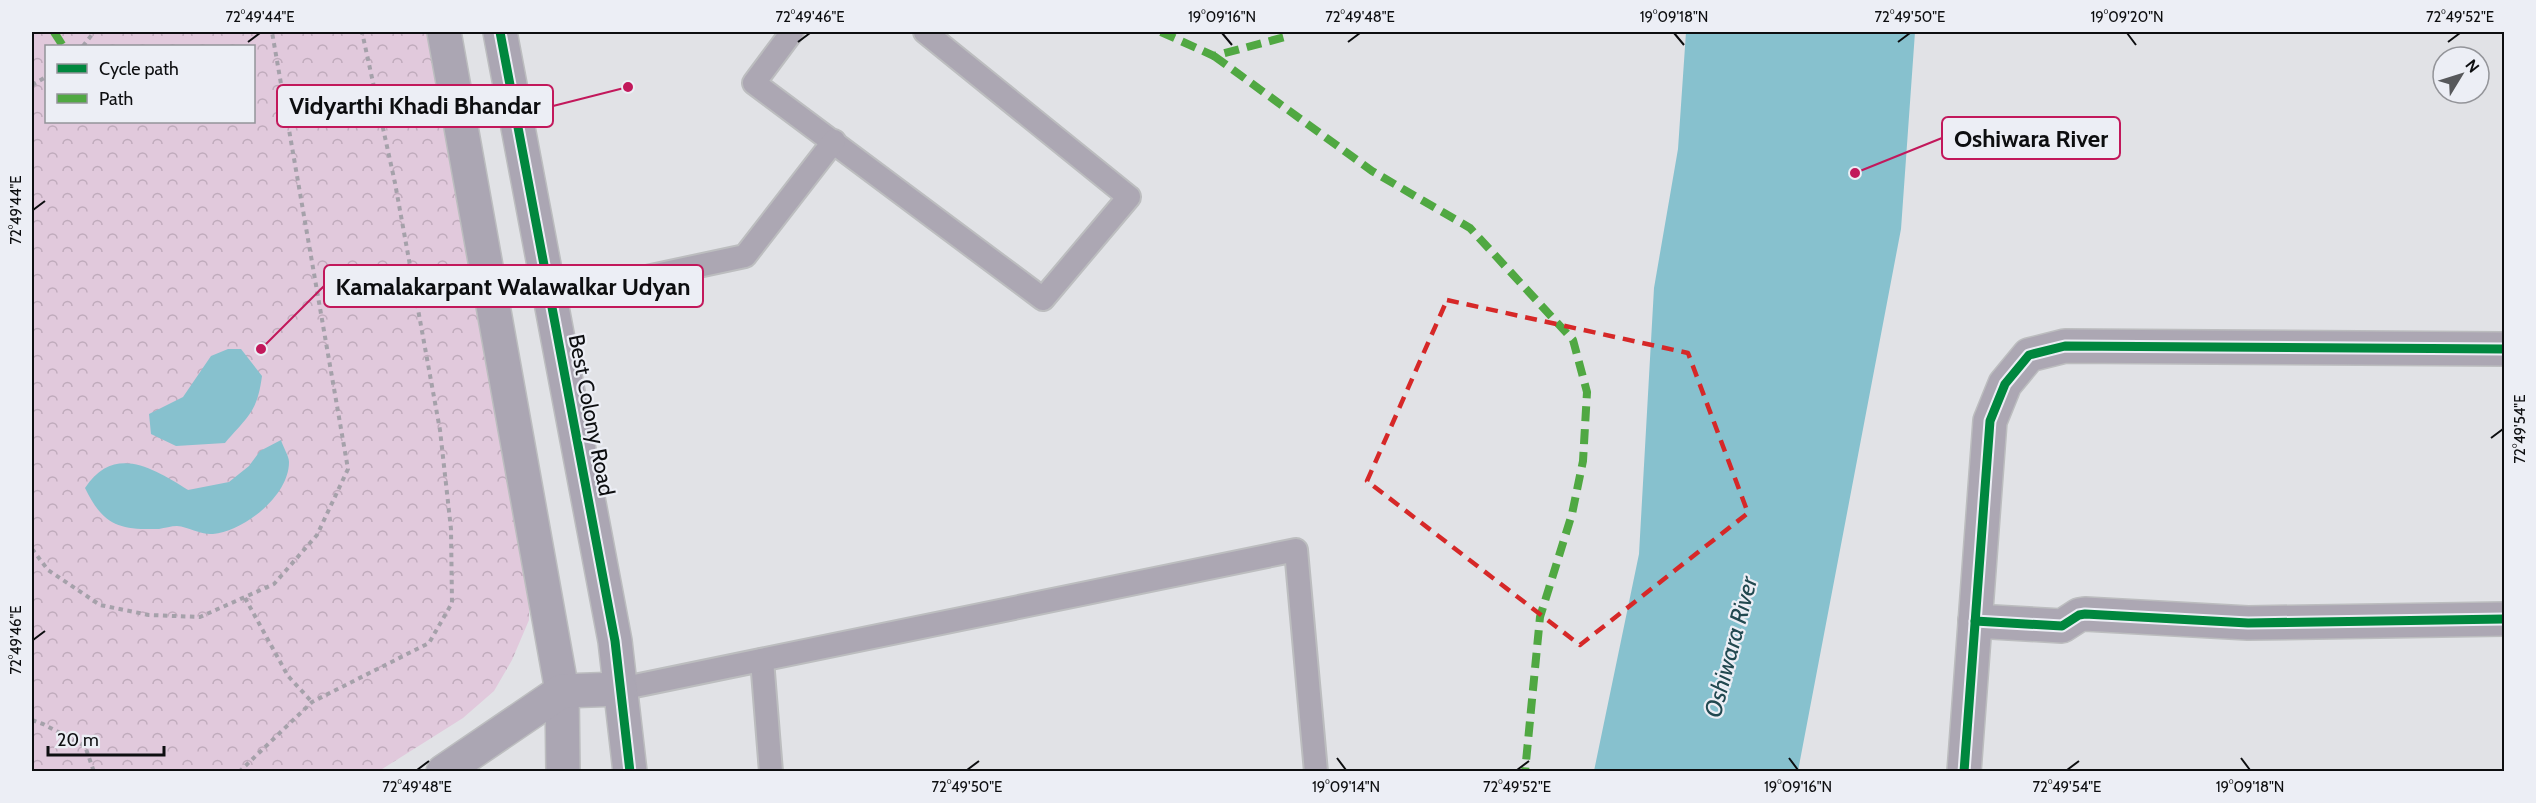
<svg xmlns="http://www.w3.org/2000/svg" width="2536" height="803" font-family="Cabin,sans-serif">
	<style>
		.park { fill: url(#park-crowns); fill-rule: evenodd }
		.water { fill: #87c1ce }
		.lines { fill: none; stroke-linecap: round; stroke-linejoin: round }
		.lane-casing { stroke: #bcbdbf; stroke-width: 26 }
		.street-casing { stroke: #bcbdbf; stroke-width: 36 }
		.secondary-casing { stroke: #bcbdbf; stroke-width: 36 }
		.path { stroke: #a5a1aa; stroke-width: 4; stroke-dasharray: 4.5 4.5; stroke-linecap: butt }
		.lane { stroke: #aca7b3; stroke-width: 22 }
		.street { stroke: #aca7b3; stroke-width: 33 }
		.secondary { stroke: #aba6b3; stroke-width: 33 }
		.quiet { stroke: #50a842; stroke-width: 8; stroke-dasharray: 15 8; stroke-linecap: butt }
		.cycleway-casing { stroke: #eceef5; stroke-width: 13 }
		.cycleway { stroke: #00873e; stroke-width: 9 }
		.marked { fill: none; stroke: #d62828; stroke-width: 4.5; stroke-dasharray: 12 8; stroke-linejoin: round }
		.ticks { fill: none; stroke: #0d0e10; stroke-width: 2 }
		.labels { text-anchor: middle; stroke-width: 4.5; stroke-linejoin: round; paint-order: stroke }
		.street-label { font-size: 22px; fill: #0d0e10; stroke: #eceef5 }
		.water-label { font-size: 24px; font-style: italic; fill: #21484f; stroke: #eceef5 }
		.leader { fill: none; stroke: #c2185b; stroke-width: 2 }
		.callout-dot { fill: #c2185b; stroke: #eceef5; stroke-width: 2 }
		.callout { fill: #eceef5; stroke: #c2185b; stroke-width: 2 }
		.callout-label { font-size: 24px; text-anchor: middle; font-weight: bold; fill: #0d0e10 }
		.neatline { fill: none; stroke: #0d0e10; stroke-width: 2 }
		.ticks-label { font-size: 15px; text-anchor: middle; fill: #0d0e10 }
	</style>
	<defs>
		<pattern id="park-crowns" width="20" height="18" patternUnits="userSpaceOnUse" patternTransform="scale(1.5)"><rect width="20" height="18" fill="#e1c9dc"/><path d="M2 6a3 3 0 1 1 6 0M12 15a3 3 0 1 1 6 0" fill="none" stroke="#c0abbc"/></pattern>
	</defs>
	<rect width="100%" height="100%" fill="#e1e2e6"/>
	<path class="park" d="M32,32H436L529,576V620L512,660L494,691L463,718L379,771H32ZM46,46H254V122H46Z"/>
	<g class="water">
		<polygon points="1686,32 1915,32 1901,229 1798,771 1594,771 1639,554 1654,288 1678,149"/>
		<path d="M228,349H241L262,376C257,413 248,416 225,443L176,446L151,434L149,414L183,397L211,356Z"/>
		<path d="M281,440C283,447 289,456 289,462C289,496 244,531 213,534C201,535 189,527 177,526C171,526 165,528 159,529C118,530 103,525 85,488C114,444 153,468 188,490L229,482L249,466L260,451Z"/>
	</g>
	<g class="lines">
		<g class="lane-casing">
			<g id="lane">
				<polyline points="792,32 754,83 1043,299 1129,197 925,32"/>
				<polyline points="548,287 609,285 745,256 834,141"/>
				<polyline points="762,660 771,772"/>
				<polyline points="620,689 1296,550 1316,772"/>
			</g>
		</g>
		<g class="street-casing">
			<g id="street">
				<polyline points="1975,621 2062,626 2079,615 2085,614 2248,623 2504,619"/>
				<polyline points="1964,772 1990,421 2005,384 2029,355 2065,346 2504,349"/>
			</g>
		</g>
		<g class="secondary-casing">
			<g id="secondary">
				<polyline points="444,32 562,691 563,772"/>
				<polyline points="500,32 615,641 630,772"/>
				<polyline points="443,772 562,691 620,689"/>
			</g>
		</g>
		<g class="path">
			<polyline points="83,46 94,32"/>
			<polyline points="32,85 46,77"/>
			<polyline points="32,549 48,570 100,605 149,615 200,617 274,584 317,535 348,469 272,32"/>
			<polyline points="245,598 288,676 312,702"/>
			<polyline points="32,720 43,724 85,746 94,772"/>
			<polyline points="239,772 312,702 429,643 452,603 451,529 440,430 395,183 362,32"/>
		</g>
		<use href="#lane" class="lane"/>
		<use href="#street" class="street"/>
		<use href="#secondary" class="secondary"/>
		<g class="quiet">
			<polyline points="54,32 63,46"/>
			<polyline points="1161,32 1214,56 1285,37 1289,32"/>
			<polyline points="1214,56 1372,171 1470,228 1573,340 1587,392 1583,461 1572,514 1540,617 1525,772"/>
		</g>
		<g class="cycleway-casing">
			<g id="cycleway">
				<polyline points="500,32 615,641 630,772"/>
				<polyline points="1975,621 2062,626 2079,615 2085,614 2248,623 2504,619"/>
				<polyline points="1964,772 1990,421 2005,384 2029,355 2065,346 2504,349"/>
			</g>
		</g>
		<use href="#cycleway" class="cycleway"/>
	</g>
	<path class="marked" d="M1447,300L1688,353L1748,513L1580,645L1367,481Z"/>
	<path class="ticks" d="M1222,33L1232,45M1674,33L1684,45M2127,33L2136,45M248,42L260,33M798,42L810,33M1348,42L1360,33M1898,42L1910,33M2448,42L2460,33M33,210L45,201M2491,438L2503,429M33,640L45,631M1337,758L1346,770M1789,758L1798,770M2241,758L2250,770M417,770L429,761M967,770L979,761M1517,770L1529,761M2067,770L2079,761"/>
	<g class="labels">
		<g class="street-label">
			<text transform="translate(592 415) rotate(79)" y="8">Best Colony Road</text>
		</g>
		<g class="water-label">
			<text transform="translate(1731 647) rotate(-75)" y="8">Oshiwara River</text>
		</g>
	</g>
	<path class="leader" d="M628 87L553 106M1855 173L1942 138M261 349L324 286"/>
	<g class="callout-dot">
		<circle cx="628" cy="87" r="6"/>
		<circle cx="1855" cy="173" r="6"/>
		<circle cx="261" cy="349" r="6"/>
	</g>
	<g class="callout">
		<rect x="277" y="85" width="276" height="42" rx="6"/>
		<rect x="1942" y="117" width="178" height="42" rx="6"/>
		<rect x="324" y="265" width="379" height="42" rx="6"/>
	</g>
	<g class="callout-label">
		<text x="415" y="114">Vidyarthi Khadi Bhandar</text>
		<text x="2031" y="147">Oshiwara River</text>
		<text x="513" y="295">Kamalakarpant Walawalkar Udyan</text>
	</g>
	<rect width="2536" height="803" fill="none" stroke="#eceef5" stroke-width="66"/>
	<rect x="45" y="45" width="210" height="78" fill="#eceef5" stroke="#939499" stroke-width="1.5"/>
	<rect x="57" y="64" width="30" height="9" fill="#00873e" stroke="#939499" stroke-width="1.5"/>
	<text x="99" y="75" font-size="18" fill="#0d0e10">Cycle path</text>
	<rect x="57" y="94" width="30" height="9" fill="#50a842" stroke="#939499" stroke-width="1.5"/>
	<text x="99" y="105" font-size="18" fill="#0d0e10">Path</text>
	<g transform="translate(2461 75) rotate(52)"><circle r="28" fill="#eceef5" stroke="#939499" stroke-width="1.5"/>
	<path d="M0-4.5L10 22L0 15L-10 22Z" fill="#57585b"/>
	<text y="-9" font-size="16" font-weight="bold" text-anchor="middle" fill="#0d0e10">N</text>
	</g>
	<path d="M48 746v9h116v-9" fill="none" stroke="#0d0e10" stroke-width="3"/>
	<text x="57" y="746" font-size="18" fill="#0d0e10" stroke="#eceef5" stroke-width="4.5" paint-order="stroke">20 m</text>
	<rect x="33" y="33" width="2470" height="737" class="neatline"/>
	<g class="ticks-label">
		<text x="260" y="22">72°49'44"E</text>
		<text x="810" y="22">72°49'46"E</text>
		<text x="1222" y="22">19°09'16"N</text>
		<text x="1360" y="22">72°49'48"E</text>
		<text x="1674" y="22">19°09'18"N</text>
		<text x="1910" y="22">72°49'50"E</text>
		<text x="2127" y="22">19°09'20"N</text>
		<text x="2460" y="22">72°49'52"E</text>
		<text transform="translate(16 210) rotate(-90)" y="5">72°49'44"E</text>
		<text transform="translate(2520 429) rotate(-90)" y="5">72°49'54"E</text>
		<text transform="translate(16 640) rotate(-90)" y="5">72°49'46"E</text>
		<text x="417" y="792">72°49'48"E</text>
		<text x="967" y="792">72°49'50"E</text>
		<text x="1346" y="792">19°09'14"N</text>
		<text x="1517" y="792">72°49'52"E</text>
		<text x="1798" y="792">19°09'16"N</text>
		<text x="2067" y="792">72°49'54"E</text>
		<text x="2250" y="792">19°09'18"N</text>
	</g>
</svg>
